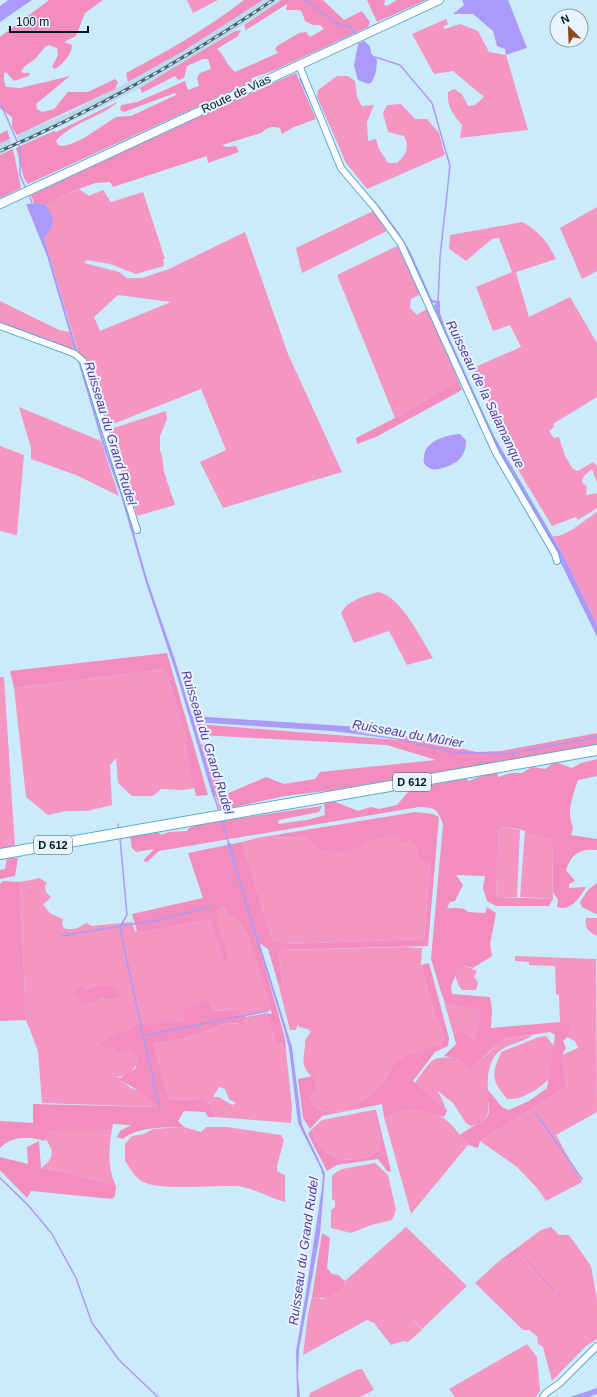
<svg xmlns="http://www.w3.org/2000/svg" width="597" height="1397" font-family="Arial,sans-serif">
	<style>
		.built { fill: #b9dbed }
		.green { fill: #f596c2; fill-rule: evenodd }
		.forest { fill: #f28dbd }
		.water { fill: #ab9af8 }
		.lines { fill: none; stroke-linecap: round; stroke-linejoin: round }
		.stream { stroke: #ab9af8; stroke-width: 1.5 }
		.minor-casing { stroke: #57aad2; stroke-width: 8 }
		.secondary-casing { stroke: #57aad2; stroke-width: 10 }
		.trunk-casing { stroke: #57aad2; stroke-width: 12 }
		.minor { stroke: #fff; stroke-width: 6 }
		.secondary { stroke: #fff; stroke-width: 8 }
		.trunk { stroke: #fff; stroke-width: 10 }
		.rail-casing { stroke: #4a6572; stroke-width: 3 }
		.rail { stroke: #e6f5fd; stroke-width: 1.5; stroke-dasharray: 4.5; stroke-linecap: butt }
		.labels { text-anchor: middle; stroke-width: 4; stroke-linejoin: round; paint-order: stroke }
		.shield { fill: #e6f5fd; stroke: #455a64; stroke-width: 1 }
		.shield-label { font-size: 11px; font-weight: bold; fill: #001723 }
		.street-label { font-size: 12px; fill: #001723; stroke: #e6f5fd }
		.water-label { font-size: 13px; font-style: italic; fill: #5738a4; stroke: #e6f5fd }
	</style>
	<rect width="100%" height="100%" fill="#cbebfb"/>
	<g class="built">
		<polygon points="263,0 281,0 190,59 140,88 22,145 17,135 75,110 128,82 185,50"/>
		<polygon points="10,139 13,149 0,155 0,143"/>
	</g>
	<g class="green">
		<polygon points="187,0 218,0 193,13"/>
		<path d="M446,19L448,24L443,27L445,29L460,24L478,31L489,52L506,55L528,130L460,138L462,125C453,114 447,107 448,92L454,89L462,94L468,106L475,105L484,97L453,71L434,74L412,34Z"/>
		<path d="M337,76H348L355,81L357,97L362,106L374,105L367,122L368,141L376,139L379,149L388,163H397C406,155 410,147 404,136L388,132L383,113L387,105L401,104L415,119H427L439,133L445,155L367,189L346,163L317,97L318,90Z"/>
		<path d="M79,189L89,196L103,190L111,202L143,192L165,259H163L164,266L136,274L110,264L87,260L84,263L119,272L127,278H142L169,269L245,232L288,354L342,472L223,508L200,462L226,450L201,389L108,426L84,358L79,355L44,238C54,226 54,217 45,204ZM118,295L171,302L100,331L94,317Z"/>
		<polygon points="597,207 597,271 582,279 560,228"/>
		<polygon points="375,210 387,231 302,273 296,248"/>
		<path d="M522,222C539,231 548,242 556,259L516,272L529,317L570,297L597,343V397L553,424L554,427L549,431L554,438L559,437L565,456L573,469L578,471L593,462L597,466V483L592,469L584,476L582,482L587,487L586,495L597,493V508L578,520L576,517L552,526L511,458L487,398L473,368L521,347L510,325L493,331L476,287L512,272L499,238L492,239L466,261L449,249L450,235Z"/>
		<polygon points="397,246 423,293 411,299 410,308 417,315 429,307 458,380 395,418 337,275"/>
		<polygon points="0,301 59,330 70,332 75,349 66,348 0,324"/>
		<polygon points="19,407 101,441 119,496 76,475 31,459 31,448"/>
		<polygon points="166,411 167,419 160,436 160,450 162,456 164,472 175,505 137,516 110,429"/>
		<polygon points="0,446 24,455 17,535 0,531"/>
		<path d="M597,512V625L553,536C565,538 586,519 597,512Z"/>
		<path d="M378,592C400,595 422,640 433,658L407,665L389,631L354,643L341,613C348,600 365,596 378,592Z"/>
		<polygon points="165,669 187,741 184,742 195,788 184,790 161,789 153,796 132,796 118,783 116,758 110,765 112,805 87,811 66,811 48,815 26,797 14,688"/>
		<polygon points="0,677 4,677 15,847 0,849"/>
		<polygon points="507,827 520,830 517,897 496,897 499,828"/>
		<polygon points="373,830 432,837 424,939 284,944 274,940 270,933 242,842 257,838 305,837"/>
		<polygon points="525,830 552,838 553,899 520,897"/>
		<path d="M40,878L47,883L45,886L46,892L51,897L43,905L51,914L63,919L62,925L64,928C72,931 79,928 86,923L92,926L132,922L135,932L137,931H149L210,919L224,961L229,960L216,921L219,909L223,906L228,915L240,922L249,936L271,1010L244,1015L238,1009L213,1011L184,1022L150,1026L137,1024L113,1048L132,1049L138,1060C135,1070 126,1079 115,1076L131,1088L145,1093L158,1107L42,1103L38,1051L26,1020L20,882ZM96,985L113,1000L104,998L85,1005L87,989Z"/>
		<path d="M586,918H597V936C588,932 584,927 586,918Z"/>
		<path d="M406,947L422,948L421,965L434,1014L441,1028L444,1038L441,1045L393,1065L387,1077L371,1096L361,1100L358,1107C342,1112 317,1119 311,1097L317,1089C315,1077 307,1075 304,1065C302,1057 306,1048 305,1040L311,1032L308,1029L299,1027L298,1024L296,1030H290L278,983L283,981L278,950Z"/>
		<polygon points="596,952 597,1112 556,1135 582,1182 546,1201 538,1189 517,1167 480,1141 567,1087 562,1055 578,1048 575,1041 567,1037 570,1034 570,1025 560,1022 559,995 556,994 555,966 529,965 529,962 515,961 515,956 596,959"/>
		<polygon points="466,966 477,971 474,977 478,982 476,990 462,990 459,986 455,975 458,969"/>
		<polygon points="443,998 447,1005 479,1007 478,1026 474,1039 460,1031 453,1033"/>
		<path d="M266,1013L277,1045L282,1043L286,1051L292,1106L291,1123L216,1117L210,1104L203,1099L170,1100L154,1044L187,1038L227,1023L245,1024L246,1017ZM219,1087L225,1089L229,1099L236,1103L232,1105L219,1097H213Z"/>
		<path d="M533,1035C523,1042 513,1043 504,1048C489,1056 487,1075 488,1090L485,1091C492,1108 490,1122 471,1126L466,1123L453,1103L438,1091L447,1111L415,1083C420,1076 426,1066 433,1060C439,1055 473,1059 483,1058L503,1039Z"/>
		<path d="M546,1036L554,1046L548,1080C537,1090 523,1100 507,1099C490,1078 492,1075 501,1052L539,1037Z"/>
		<path d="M373,1110C375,1119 381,1136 380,1144C379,1159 349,1162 338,1158C330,1155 320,1148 316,1141C314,1138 313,1133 312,1129L322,1120Z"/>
		<path d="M417,1110C444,1111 453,1126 468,1145L411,1214L384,1117L395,1111Z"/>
		<path d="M184,1127L201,1132L206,1127H227L281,1135L284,1140L277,1166V1171L285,1175V1202C268,1198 253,1187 235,1186C213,1185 162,1191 143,1182C136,1179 130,1168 125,1161V1144L132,1136L144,1134L153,1129Z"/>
		<path d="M59,1129H112C109,1150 107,1166 116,1186L70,1173L41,1168C53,1160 56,1151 45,1139L49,1133Z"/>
		<polygon points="375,1163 388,1175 396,1210 392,1220 371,1225 351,1233 331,1228 331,1210 335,1207 335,1201 332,1199 332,1175 342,1169"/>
		<polygon points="406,1227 467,1286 422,1329 409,1315 422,1330 408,1342 404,1341 391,1345 374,1323 367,1320 303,1355 308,1314 312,1297 322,1299 344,1286 345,1281"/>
		<polygon points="551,1227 559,1235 569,1235 591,1266 597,1300 597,1339 586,1346 552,1381 543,1347 538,1344 537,1336 529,1330 523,1330 475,1283 498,1262 521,1255 553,1293 556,1290 518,1247 541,1230"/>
		<polygon points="527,1344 537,1357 540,1391 536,1397 455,1397 449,1389"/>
		<polygon points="362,1369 374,1390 360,1397 309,1397 310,1393 356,1370"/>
	</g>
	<g class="forest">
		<path d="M49,0H103L85,13L76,36L64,42L72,45C72,54 63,64 55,69L52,67L58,55L57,48L49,45L45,47L35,59L25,66L21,71L23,73H30L29,76L14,81L6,72L4,73V81L6,87L20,88L70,76L36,104L37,109L42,112L54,109L68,92H88L115,79L118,82L115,89L17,135L12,127V117L0,108V37Z"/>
		<path d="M244,0H263L185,50L128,82L126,73C167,51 207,29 244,0Z"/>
		<path d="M281,0H323L344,20L362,11L370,22L368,27L275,70L252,78L253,81L28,184L24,178L16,148L54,131L56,132L119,101C100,118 72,122 56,141L58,145L63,146L71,144L84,138L116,117L131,116L176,95L175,93L124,112L120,110L121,105L137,102L185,81L188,90L199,86L197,78L200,73L211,69L208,59H203L187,66L184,78L178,80L175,76L142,93L140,88L235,31L241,30L238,36L217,49C225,56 227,66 235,72L278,53L275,49L277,46L299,33L306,32L310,37L324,29L320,25H313L305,21L302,12L299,10H286L287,4L246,30L244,25Z"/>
		<polygon points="367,0 385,0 384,5 387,6 397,0 426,0 377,22"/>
		<path d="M296,73L316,119L294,127L282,134L280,128C272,126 267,127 261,133L222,145L226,147L236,146L239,152L208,163L207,156L113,187L110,182L95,183L76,190L46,204L34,203L31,195L192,119Z"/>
		<polygon points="7,130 10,139 0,143 0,134"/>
		<polygon points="13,149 21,188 0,198 0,155"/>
		<polygon points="458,380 462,390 376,437 357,444 356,438 395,418"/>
		<polygon points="167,653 208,795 196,796 184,741 187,741 165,669 14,688 10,671"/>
		<polygon points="197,724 398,740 399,735 477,752 501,751 597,733 597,745 333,790 285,796 220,810 201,745 207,742 224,795 266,777 284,784 315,779 320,772 436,760 387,745 199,735"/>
		<path d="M597,759V776L578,780C573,795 566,812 573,827L571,835L597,839V850C580,848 571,854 566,870L575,881L569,884V888L586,887C580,897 571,912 557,907L558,900L553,892L552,839C534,837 517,824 499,828L496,897L553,899L549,906H496L487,901L483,888L485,876L456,875L463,885L455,901L450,902L447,908C455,909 462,906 468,912L485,913L487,907L496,913L490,944L492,956L473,968L466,966L458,969L451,986L452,994L490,997L492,1009L491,1028L560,1022L570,1025V1034L563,1041L566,1048L562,1055L567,1087L480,1141L478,1148L468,1145L460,1135C479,1119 498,1124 485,1091L488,1090L502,1107L509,1110L529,1101L547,1088L555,1035L550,1032L503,1039L470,1069L459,1059L444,1056L456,1044L453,1033L460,1031L474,1039L478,1026L479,1008L447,1005L442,995L431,959L443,824C437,808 436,808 419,807L159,851L147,862L143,861L154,849L136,852L132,848L130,836L156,831L162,835L169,832L187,831L189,828L200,824L322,806L319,812L279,820L278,824L307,820L325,815L324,804L331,800L358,811L371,807L379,809L397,805L408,792L418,788L464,777L469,781L483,775L497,772L498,777L511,773H522L532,767L545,769L555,762L572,768L581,763Z"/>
		<polygon points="415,812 433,814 439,817 428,946 278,950 283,982 278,983 268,949 258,942 285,1038 286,1051 282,1043 277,1045 266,1013 272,1014 249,937 240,922 228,915 223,906 219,909 217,921 229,960 224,962 210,919 149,931 137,931 132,914 203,898 188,853 242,842 270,933 274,940 284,944 424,939 430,863 420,860 416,845 410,840 402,843 399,837 388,835 375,839 362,846 345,852 320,850 305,837 257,838"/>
		<polygon points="7,858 18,858 15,876 0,879 0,870 5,869"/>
		<polygon points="3,881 20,882 26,1020 0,1021 0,884"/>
		<polygon points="597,883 597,914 596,914 582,907 580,902 588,890"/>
		<path d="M429,963L449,1038L448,1046L435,1052L413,1081L447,1111L444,1117C424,1109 405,1107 384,1117L382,1104L322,1116L310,1129L303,1118L298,1079L313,1076L317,1089L311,1097C317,1119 342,1112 358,1107L361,1100L371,1096L387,1077L393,1065L404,1057L441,1045L444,1038L441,1028L434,1014L421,965Z"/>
		<polygon points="81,985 87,989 96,985 115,986 120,996 113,1000 104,998 85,1005 76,995 77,988"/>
		<path d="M207,1000L213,1011L238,1009L246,1017L245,1024L242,1026L238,1023H227L187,1038L154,1044L170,1100L203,1099L210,1104L216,1117H208L205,1112L184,1111L178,1121L184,1127C164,1128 139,1126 123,1139L117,1137L120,1131L131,1125L113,1124L112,1129H59L49,1133L44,1141C29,1136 12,1136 0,1148V1121L33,1123V1104L157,1107C146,1092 129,1086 113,1076L120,1078L135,1069L138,1060L132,1050L117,1052L113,1048L106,1049L100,1043L120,1032L126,1033L137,1024H147L150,1026L173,1018L175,1022H184L183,1011Z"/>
		<path d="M373,1110H376L391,1171L388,1172L378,1159L337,1165L327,1171L308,1134L312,1129C313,1133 314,1138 316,1141C320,1148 330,1155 338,1158C349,1162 379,1159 380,1144C381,1136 375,1119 373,1110Z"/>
		<polygon points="39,1141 41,1168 70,1173 116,1186 115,1196 112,1199 31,1191 27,1198 0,1170 0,1157 28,1164 27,1147"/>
		<path d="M322,1233L330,1238L327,1268L332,1274L338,1275L345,1281L344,1286C333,1295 326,1300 312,1297Z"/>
		<polygon points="518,1247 556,1290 553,1293 521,1255 498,1262"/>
	</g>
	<g class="water">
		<polygon points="8,0 32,0 0,22 0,6"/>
		<polygon points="462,0 508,0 527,48 506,55 505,49 497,46 493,31 473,14 453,14 464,5"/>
		<polygon points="364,41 370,46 371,53 377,60 376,72 372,82 368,84 358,80 354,66 358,44"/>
		<polygon points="305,76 343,165 379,206 399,233 410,251 432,300 440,301 440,313 447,333 494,436 561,551 597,625 597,637 556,553 501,461 432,308 436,303 429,303 405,250 341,166 299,79"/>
		<path d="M37,203L45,204C55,218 56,224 44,238L105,445L123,495L148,582L175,660L192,716L390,729L394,735L194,722L216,796L213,797L177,676L146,583L121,496L103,446L47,256L26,204Z"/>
		<path d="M460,434L466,440C466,457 458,463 443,468C438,469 432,471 428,467C424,465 423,461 424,457C425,441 446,435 460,434Z"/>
		<polygon points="227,843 230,843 231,845 239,877 292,1047 302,1125 325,1173 320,1234 299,1350 298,1377 300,1397 297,1397 297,1392 296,1351 320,1210 323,1176 321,1169 298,1123 289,1048 284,1029"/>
		<polygon points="597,1388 597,1394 589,1397 570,1397"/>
	</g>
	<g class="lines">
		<g class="stream">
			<polyline points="305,0 335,22 341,25 351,27 356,35"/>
			<polyline points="375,57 400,65 432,103 450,166 440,257 438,302"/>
			<polyline points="0,102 20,148 20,175 26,189"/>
			<polyline points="29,194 32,203"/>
			<polyline points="331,730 399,739 451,752 508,754 597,737"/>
			<polyline points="214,796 219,811"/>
			<polyline points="221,819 229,844"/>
			<polyline points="118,824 119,830"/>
			<path d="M120,838L127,915L120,927C130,975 139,1022 151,1068C154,1080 153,1094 160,1104L159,1109"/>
			<polyline points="61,936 163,919 212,906"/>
			<polyline points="142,1036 268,1011"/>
			<polyline points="535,1112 582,1179"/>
			<polyline points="0,1178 28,1205 52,1234 76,1278 92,1323 101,1335 119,1360 158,1397"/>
			<polyline points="308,1285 322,1192"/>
		</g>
		<g class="minor-casing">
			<g id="minor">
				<polyline points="299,65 341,168 375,208 401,244 496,453 555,554 557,561"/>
				<polyline points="0,326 65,350 75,354 83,361 137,530"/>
				<polyline points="543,1397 546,1393 560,1383 597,1346"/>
			</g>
		</g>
		<g class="secondary-casing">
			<polyline id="secondary" points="0,204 439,0"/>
		</g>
		<g class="trunk-casing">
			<polyline id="trunk" points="0,854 597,750"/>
		</g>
		<use href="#minor" class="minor"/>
		<use href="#secondary" class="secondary"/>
		<use href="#trunk" class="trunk"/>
		<g class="rail-casing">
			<path id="rail" d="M0,151C96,110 187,58 273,0"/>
		</g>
		<use href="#rail" class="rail"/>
	</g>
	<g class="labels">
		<g class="shield">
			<rect x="393" y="773" width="38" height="18" rx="3"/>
			<rect x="34" y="836" width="38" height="18" rx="3"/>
		</g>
		<g class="shield-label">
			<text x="412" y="786">D 612</text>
			<text x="53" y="849">D 612</text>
		</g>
		<g class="street-label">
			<text transform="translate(236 94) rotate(-25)" y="4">Route de Vias</text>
		</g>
		<g class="water-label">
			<text transform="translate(486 394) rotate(64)" y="5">Ruisseau de la Salamanque</text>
			<text transform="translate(111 433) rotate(73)" y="5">Ruisseau du Grand Rudel</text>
			<text transform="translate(408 733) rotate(10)" y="5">Ruisseau du Mûrier</text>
			<text transform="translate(208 742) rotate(73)" y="5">Ruisseau du Grand Rudel</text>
			<text transform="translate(303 1251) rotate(-82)" y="5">Ruisseau du Grand Rudel</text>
		</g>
	</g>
	<g transform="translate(569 28) rotate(336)"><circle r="19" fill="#e6f5fd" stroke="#8a9ca6"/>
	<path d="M0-3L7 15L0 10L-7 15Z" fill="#8e4a1c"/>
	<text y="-6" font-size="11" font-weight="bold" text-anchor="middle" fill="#001723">N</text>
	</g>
	<path d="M10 26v6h78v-6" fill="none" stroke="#001723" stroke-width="2"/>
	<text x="16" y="26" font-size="12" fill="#001723" stroke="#e6f5fd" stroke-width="3" paint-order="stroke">100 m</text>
</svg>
